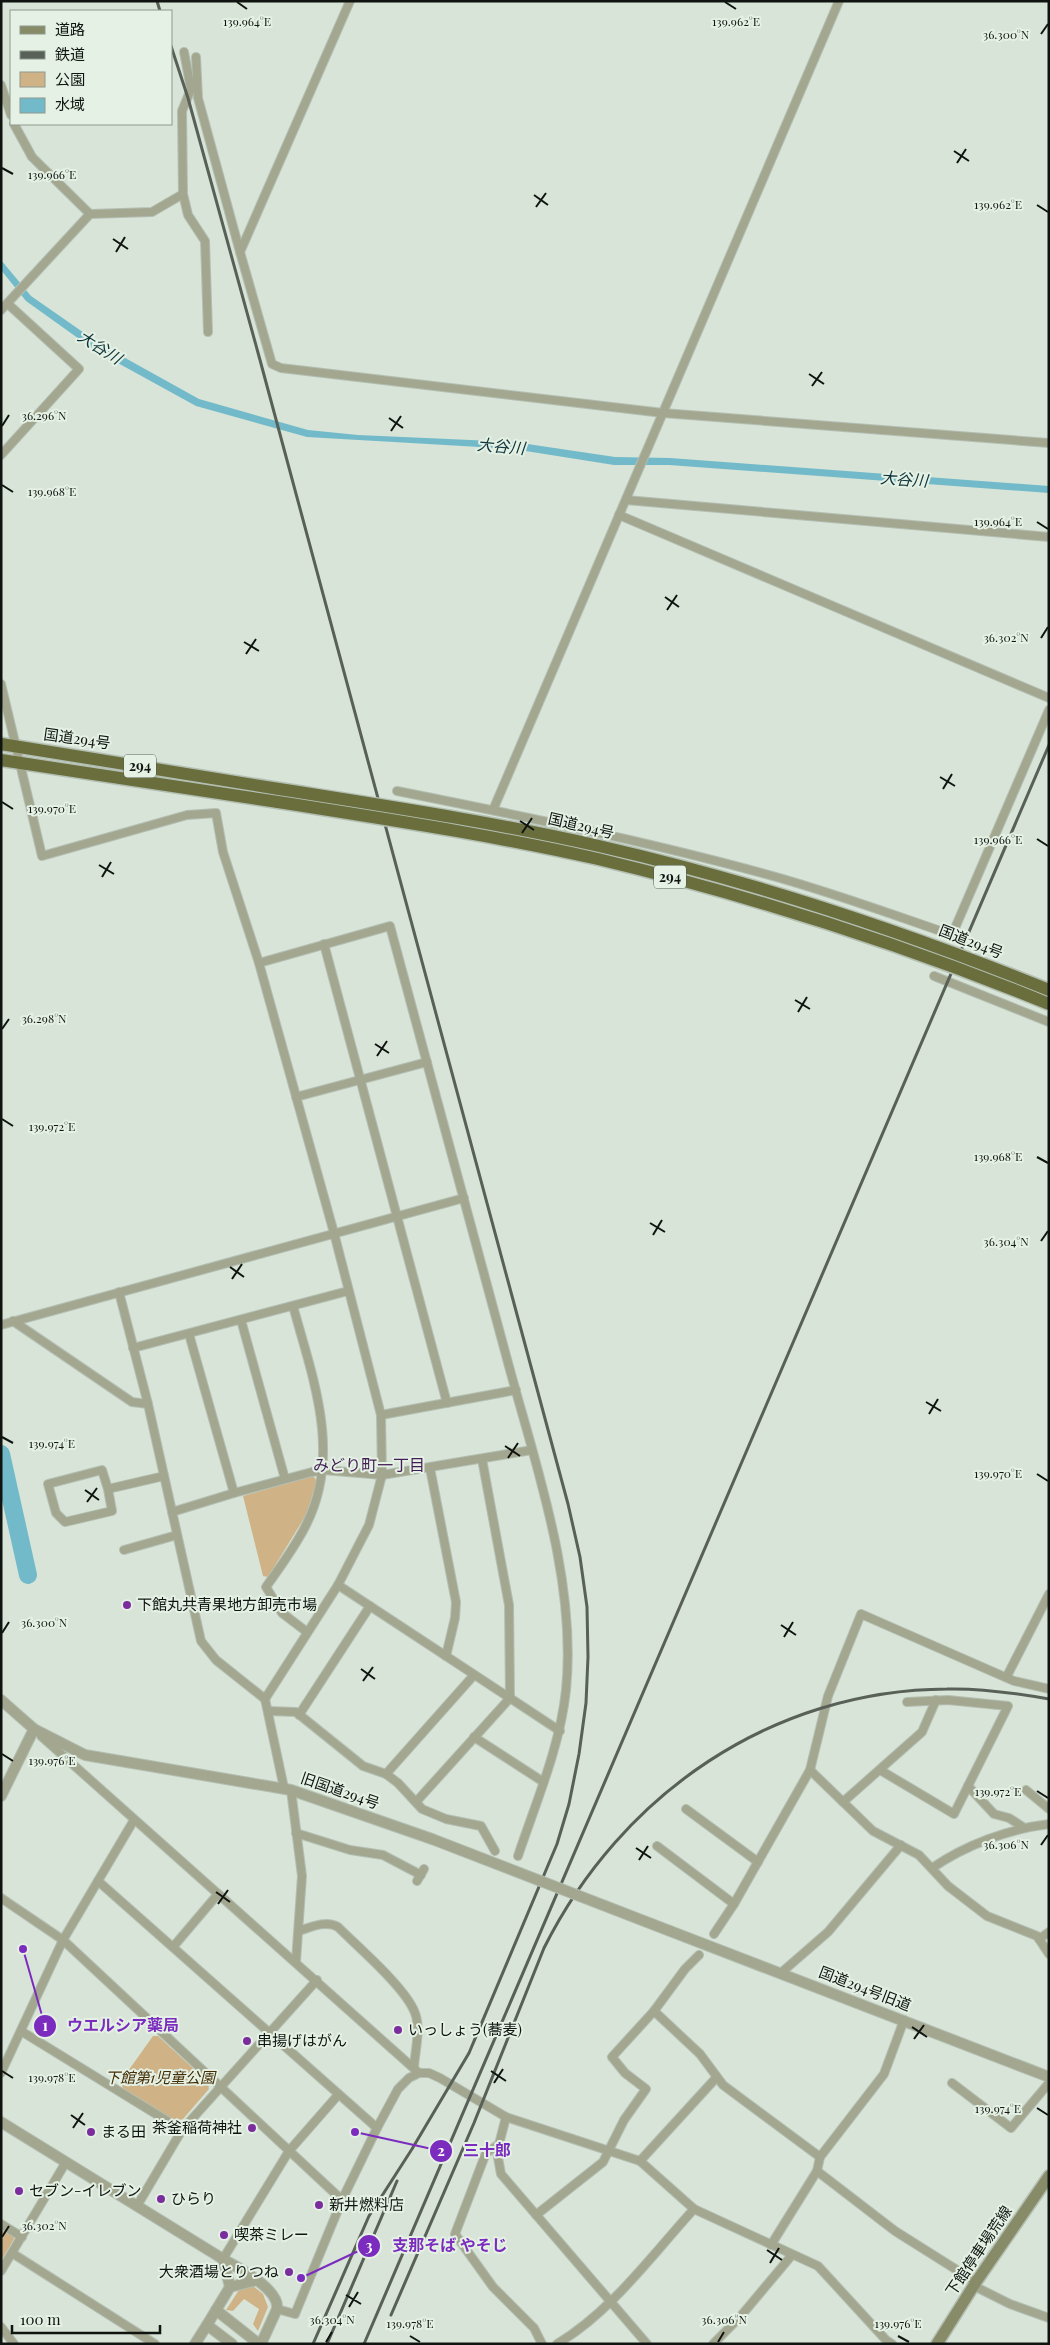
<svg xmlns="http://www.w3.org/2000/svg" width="1050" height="2345" font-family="'Playfair Display','Noto Sans JP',serif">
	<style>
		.green { fill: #cfb387 }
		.water { fill: #72baca }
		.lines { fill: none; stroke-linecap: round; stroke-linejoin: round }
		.river { stroke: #72baca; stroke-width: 18 }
		.minor-casing { stroke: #b3bfb3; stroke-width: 10 }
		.tertiary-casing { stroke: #b3bfb3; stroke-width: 12 }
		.secondary-casing { stroke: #b3bfb3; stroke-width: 14 }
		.trunk-casing { stroke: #b3bfb3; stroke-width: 15 }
		.minor { stroke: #a4a78f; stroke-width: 8 }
		.tertiary { stroke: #a4a78f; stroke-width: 10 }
		.secondary { stroke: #888b67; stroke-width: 11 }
		.trunk { stroke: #6a6e3c; stroke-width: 12 }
		.rail { stroke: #586058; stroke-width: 3 }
		.tertiary-bridge-casing { stroke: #b3bfb3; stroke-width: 12; stroke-linecap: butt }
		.trunk-bridge-casing { stroke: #b3bfb3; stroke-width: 15; stroke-linecap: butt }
		.tertiary-bridge { stroke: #a4a78f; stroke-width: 10 }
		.trunk-bridge { stroke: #6a6e3c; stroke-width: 12 }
		.ticks { fill: none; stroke: #101410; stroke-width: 2 }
		.poi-dot { fill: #7b2d9e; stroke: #e4f1e4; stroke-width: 2 }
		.labels { text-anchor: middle; stroke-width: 4; stroke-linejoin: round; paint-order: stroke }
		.shield { fill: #e4f1e4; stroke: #505650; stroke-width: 1 }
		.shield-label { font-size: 14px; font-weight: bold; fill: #101410 }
		.street-label { font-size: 15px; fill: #101410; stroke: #e4f1e4 }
		.poi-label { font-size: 15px; fill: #101410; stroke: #e4f1e4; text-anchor: start }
		.park-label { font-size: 15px; font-style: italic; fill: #442e04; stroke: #e4f1e4 }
		.water-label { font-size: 16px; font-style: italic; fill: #10343b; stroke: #e4f1e4 }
		.neighbourhood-label { font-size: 16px; fill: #431e54; stroke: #e4f1e4 }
		.ticks-label { font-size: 12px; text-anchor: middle; fill: #101410; stroke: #e4f1e4; stroke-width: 4; stroke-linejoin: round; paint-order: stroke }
		.leader { fill: none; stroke: #7b2cbf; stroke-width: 2 }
		.callout-dot { fill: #7b2cbf; stroke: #e4f1e4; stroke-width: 2 }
		.mark-label { font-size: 15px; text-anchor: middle; font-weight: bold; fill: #fff }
		.callout-label { font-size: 16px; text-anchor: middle; font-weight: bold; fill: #7b2cbf; stroke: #e4f1e4; stroke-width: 4; stroke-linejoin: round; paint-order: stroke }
	</style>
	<rect width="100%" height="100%" fill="#d7e4d7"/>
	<g class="green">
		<polygon points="313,1476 317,1481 306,1515 268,1577 263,1576 243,1496"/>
		<polygon points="153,2036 158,2036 208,2082 209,2089 183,2119 174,2121 123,2089 121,2081"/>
		<polygon points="1,2227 13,2235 14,2239 1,2261"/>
		<polygon points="253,2286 263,2294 268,2307 258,2331 253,2324 259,2309 244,2299 233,2311 226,2310 239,2290"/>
	</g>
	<polygon class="water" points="1,260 31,296 100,344 199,399 308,430 358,435 514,442 615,457 670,458 1049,486 1049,493 669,465 614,465 513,449 307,437 196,406 96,351 26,301 1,270"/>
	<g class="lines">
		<polyline class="river" points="1,1454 28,1575"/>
		<g class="minor-casing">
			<g id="minor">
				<polyline points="350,1 240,252 272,364 281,368 663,413 1049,443"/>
				<polyline points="196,57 198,98 240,252"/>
				<polyline points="1,85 11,115"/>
				<polyline points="183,194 182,111 191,89 184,52"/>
				<polyline points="90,214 152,212 183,194 188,215 205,241 208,332"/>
				<polyline points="1,310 90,214 32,157 14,124"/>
				<polyline points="1,455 79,369 8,304"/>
				<polyline points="626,500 1049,537"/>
				<polyline points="619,515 1049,698"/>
				<polyline points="1,684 42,856 187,815 216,813 223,852 259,963 334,1233 381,1415 382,1475 369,1525 338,1585 265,1699"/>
				<path d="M397,791C522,816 646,841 769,875C831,892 891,914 952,935L1049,710"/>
				<polyline points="493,810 839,1"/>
				<polyline points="324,944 447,1403"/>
				<path d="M259,963L390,926C429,1070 469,1214 507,1359C535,1464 577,1580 566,1690C560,1747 536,1802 518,1856"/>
				<polyline points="934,976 1049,1022"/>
				<polyline points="296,1097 427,1062"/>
				<polyline points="119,1292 148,1404 201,1641 216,1660 265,1699 284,1788"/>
				<path d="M293,1306C312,1376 342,1452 307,1523C296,1546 280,1567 266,1587L282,1613L307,1632"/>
				<polyline points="241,1320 285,1479"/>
				<polyline points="13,1321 132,1402 148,1404"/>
				<polyline points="1,1325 464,1198"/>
				<polyline points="189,1334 234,1493 312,1472 324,1470 382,1475 532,1450"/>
				<polyline points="133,1348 348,1291"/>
				<polyline points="381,1415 516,1390"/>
				<polyline points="430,1468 456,1602 455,1618 446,1656"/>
				<polyline points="108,1489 102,1470 48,1484 56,1513 65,1522 112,1511 108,1489 164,1476"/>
				<polyline points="172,1512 234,1493"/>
				<polyline points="124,1550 177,1535"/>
				<polyline points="338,1585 560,1731"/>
				<polyline points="1007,1676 1049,1594"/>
				<polyline points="268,1711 296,1712 363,1766 386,1774 398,1783 422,1809 446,1819 481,1826 495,1851"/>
				<polyline points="299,1715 370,1606"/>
				<polyline points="41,1736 419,2073 429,2073 440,2078 506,2117 640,2161 694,2209 818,2266 886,2340 892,2344"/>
				<polyline points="474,1737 542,1781"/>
				<polyline points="810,1770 873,1831 919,1855 948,1886 987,1916 1037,1936 1049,1954"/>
				<polyline points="880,1770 954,1814 1008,1706 948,1700 907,1702"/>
				<polyline points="386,1774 474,1675"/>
				<polyline points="968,1786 994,1814 1009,1818 1023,1827"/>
				<polyline points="291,1790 302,1876 296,1961"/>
				<polyline points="1026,1790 1049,1809"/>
				<polyline points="416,1802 510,1698 509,1605 482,1459"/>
				<polyline points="843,1802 922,1732 936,1700"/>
				<polyline points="686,1809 758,1862"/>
				<polyline points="296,1833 350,1850 383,1855 421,1875"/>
				<polyline points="657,1846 734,1904"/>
				<path d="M932,1868C966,1845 1008,1829 1049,1824"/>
				<polyline points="98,1881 377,2128"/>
				<polyline points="417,1881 424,1869"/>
				<polyline points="1,1898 63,1940 342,2200"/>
				<path d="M299,1931C311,1927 326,1920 338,1927C358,1947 406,1988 415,2013C421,2029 415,2051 414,2067"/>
				<polyline points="714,1934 734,1904 810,1770 828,1696 861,1614 1014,1681 1049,1689"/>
				<polyline points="1039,1939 1049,1932"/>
				<polyline points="173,1947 218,1894"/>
				<polyline points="782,1972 828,1932 901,1845"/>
				<polyline points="654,2011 700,2054 723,2085 820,2157"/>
				<polyline points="21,2031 182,2130"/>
				<polyline points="1,2073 63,1940 134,1820"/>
				<polyline points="952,2083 1011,2128 1049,2083"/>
				<polyline points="506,2117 497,2152 501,2174 647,2344"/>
				<polyline points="498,2145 486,2153 455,2234 493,2287 534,2328 542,2344"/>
				<polyline points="640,2161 716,2078"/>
				<polyline points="817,2171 895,2231 976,2282"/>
				<polyline points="137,2206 182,2130 317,1980"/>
				<polyline points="536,2215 603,2162 624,2120 646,2089 625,2073 612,2057 654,2011 685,1969 699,1955"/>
				<polyline points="1,2224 22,2237"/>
				<polyline points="771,2245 817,2171 820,2157 884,2074 904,2020"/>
				<polyline points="12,2253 155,2344"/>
				<polyline points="223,2259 289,2151 338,2095"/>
				<polyline points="1,2271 66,2162"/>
				<polyline points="974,2286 1010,2304 1049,2318"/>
				<polyline points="277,2309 295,2314 342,2200 377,2128 398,2089 409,2078 419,2073"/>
				<polyline points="1,2327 14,2344"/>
				<path d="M557,2344C611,2312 652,2255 694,2209"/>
				<polyline points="713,2344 740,2317 792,2255"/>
			</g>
		</g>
		<g class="tertiary-casing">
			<g id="tertiary">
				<polyline points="1,1700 34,1729 85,1755 291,1790 432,1839"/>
				<polyline points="1,1796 34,1729"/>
				<polyline points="670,1931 1049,2077"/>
				<path d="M1,2122L223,2259C238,2268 280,2289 277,2309L261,2344"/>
				<polyline points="223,2259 230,2287 207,2325 232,2344"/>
				<polyline points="230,2287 257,2280"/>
				<polyline points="216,2310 259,2344"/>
				<polyline points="195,2344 207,2325"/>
			</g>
		</g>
		<g class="secondary-casing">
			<polyline id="secondary" points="937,2344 976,2282 1049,2176"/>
		</g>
		<g class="trunk-casing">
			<g id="trunk">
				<polyline points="1,744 279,789"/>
				<polyline points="1,760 278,802"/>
			</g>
		</g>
		<use href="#minor" class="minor"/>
		<use href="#tertiary" class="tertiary"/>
		<use href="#secondary" class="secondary"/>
		<use href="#trunk" class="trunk"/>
		<g class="rail">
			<polyline points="157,1 160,11"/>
			<polyline points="171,46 188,98 260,360 568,1504 580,1557 587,1607 588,1657 586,1703 579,1754 569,1804 557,1844 469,2053 412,2149 369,2216 313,2344"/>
			<path d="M391,2315L474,2123L544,1948C621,1794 772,1690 947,1689C981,1688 1015,1693 1049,1699"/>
			<polyline points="327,2344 397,2181"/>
			<polyline points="364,2344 1049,745"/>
		</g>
		<g class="tertiary-bridge-casing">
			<polyline id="tertiary-bridge" points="432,1839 670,1931"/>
		</g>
		<g class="trunk-bridge-casing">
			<g id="trunk-bridge">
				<path d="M279,789C386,806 493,822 599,846C752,881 903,931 1049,990"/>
				<path d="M278,802C385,819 492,835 598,859C752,896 902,944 1049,1004"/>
			</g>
		</g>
		<use href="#tertiary-bridge" class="tertiary-bridge"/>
		<use href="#trunk-bridge" class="trunk-bridge"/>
	</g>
	<path class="ticks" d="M237,2L247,9M725,2L736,9M1041,34L1048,24M954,151L969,161M957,163L966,149M2,168L13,174M534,195L548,205M1037,205L1048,212M536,207L546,193M113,239L128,249M116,252L125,237M809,374L824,384M812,386L822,372M389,418L403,428M2,426L9,415M391,431L401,416M2,485L13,492M1037,522L1048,529M665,597L679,607M667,610L677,595M1041,638L1048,627M244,642L259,651M246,654L256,639M940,777L955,786M943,789L952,774M2,802L13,809M520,821L534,830M522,833L532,818M1037,839L1048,846M99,865L114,874M102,877L111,862M795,1000L810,1009M798,1012L807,997M2,1029L9,1019M375,1044L389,1053M377,1056L387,1041M2,1119L13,1126M1037,1157L1048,1163M650,1223L665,1232M653,1235L662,1220M1041,1241L1048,1231M230,1267L244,1277M232,1279L242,1264M926,1402L941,1411M929,1414L938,1399M2,1437L13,1443M505,1446L520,1456M508,1458L518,1443M1037,1474L1048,1481M85,1490L99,1500M87,1502L97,1488M781,1625L796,1635M2,1633L9,1622M784,1637L793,1622M361,1669L375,1679M363,1681L373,1667M2,1754L13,1761M1037,1791L1048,1798M1041,1845L1048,1835M636,1848L651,1858M639,1860L648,1846M216,1892L230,1902M218,1904L228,1890M912,2027L927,2037M914,2039L924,2025M2,2071L13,2078M491,2071L506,2081M494,2083L503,2069M1037,2108L1048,2115M71,2115L85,2125M73,2128L83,2113M2,2237L9,2226M767,2250L782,2260M770,2263L779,2248M346,2295L361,2304M349,2307L358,2292M410,2336L420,2342M898,2336L909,2342M326,2342L332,2332M718,2342L724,2332"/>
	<g class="poi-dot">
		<circle cx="127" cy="1605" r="5"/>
		<circle cx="398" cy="2030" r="5"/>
		<circle cx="247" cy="2041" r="5"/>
		<circle cx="252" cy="2128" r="5"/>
		<circle cx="91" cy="2132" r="5"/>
		<circle cx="19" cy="2191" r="5"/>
		<circle cx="161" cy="2199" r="5"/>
		<circle cx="319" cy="2205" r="5"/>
		<circle cx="224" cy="2235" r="5"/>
		<circle cx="289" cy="2272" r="5"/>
	</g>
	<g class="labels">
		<g class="shield">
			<rect x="124" y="754.5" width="32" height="23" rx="4"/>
			<rect x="654" y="865.5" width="32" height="23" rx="4"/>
		</g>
		<g class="shield-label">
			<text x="140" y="771">294</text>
			<text x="670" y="882">294</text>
		</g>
		<g class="street-label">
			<text transform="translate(77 739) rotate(8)" y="5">国道294号</text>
			<text transform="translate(581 826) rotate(13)" y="5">国道294号</text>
			<text transform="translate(971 942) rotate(21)" y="5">国道294号</text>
			<text transform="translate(340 1791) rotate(19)" y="5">旧国道294号</text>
			<text transform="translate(865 1989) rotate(21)" y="5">国道294号旧道</text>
			<text transform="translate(979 2251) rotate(-56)" y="5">下館停車場荒線</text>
		</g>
		<g class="poi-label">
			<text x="137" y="1610">下館丸共青果地方卸売市場</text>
			<text x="408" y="2035">いっしょう(蕎麦)</text>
			<text x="257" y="2046">串揚げはがん</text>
			<text x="242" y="2133" text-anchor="end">茶釜稲荷神社</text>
			<text x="101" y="2137">まる田</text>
			<text x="29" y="2196">セブン-イレブン</text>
			<text x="171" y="2204">ひらり</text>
			<text x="329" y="2210">新井燃料店</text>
			<text x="234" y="2240">喫茶ミレー</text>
			<text x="279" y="2277" text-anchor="end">大衆酒場とりつね</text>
		</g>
		<g class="park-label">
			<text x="160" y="2083">下館第1児童公園</text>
		</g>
		<g class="water-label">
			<text transform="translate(100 347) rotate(32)" y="6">大谷川</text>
			<text transform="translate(501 446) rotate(5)" y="6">大谷川</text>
			<text transform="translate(904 479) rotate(4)" y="6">大谷川</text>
		</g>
		<g class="neighbourhood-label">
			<text x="369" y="1471">みどり町一丁目</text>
		</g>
	</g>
	<g class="ticks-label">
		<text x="247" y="26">139.964°E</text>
		<text x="736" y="26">139.962°E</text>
		<text x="1006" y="39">36.300°N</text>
		<text x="52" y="179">139.966°E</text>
		<text x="998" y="209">139.962°E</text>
		<text x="44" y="420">36.296°N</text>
		<text x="52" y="496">139.968°E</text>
		<text x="998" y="526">139.964°E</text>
		<text x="1006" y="642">36.302°N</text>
		<text x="52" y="813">139.970°E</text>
		<text x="998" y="844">139.966°E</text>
		<text x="44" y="1023">36.298°N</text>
		<text x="52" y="1131">139.972°E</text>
		<text x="998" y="1161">139.968°E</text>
		<text x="1006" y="1246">36.304°N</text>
		<text x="52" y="1448">139.974°E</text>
		<text x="998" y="1478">139.970°E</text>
		<text x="44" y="1627">36.300°N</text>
		<text x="52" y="1765">139.976°E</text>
		<text x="998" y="1796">139.972°E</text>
		<text x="1006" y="1849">36.306°N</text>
		<text x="52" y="2082">139.978°E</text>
		<text x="998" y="2113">139.974°E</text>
		<text x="44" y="2230">36.302°N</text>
		<text x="332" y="2324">36.304°N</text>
		<text x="724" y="2324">36.306°N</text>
		<text x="410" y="2328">139.978°E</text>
		<text x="898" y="2328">139.976°E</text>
	</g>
	<path class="leader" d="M23 1949L45 2026M355 2132L441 2151M301 2278L369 2246"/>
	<g class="callout-dot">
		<circle cx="23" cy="1949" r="5"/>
		<circle cx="355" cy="2132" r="5"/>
		<circle cx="301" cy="2278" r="5"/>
		<circle cx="45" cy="2026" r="12"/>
		<circle cx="441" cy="2151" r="12"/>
		<circle cx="369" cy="2246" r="12"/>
	</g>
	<g class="mark-label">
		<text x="45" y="2031">1</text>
		<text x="441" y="2156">2</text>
		<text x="369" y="2251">3</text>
	</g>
	<g class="callout-label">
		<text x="123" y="2031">ウエルシア薬局</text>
		<text x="487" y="2156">三十郎</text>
		<text x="450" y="2251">支那そば やそじ</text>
	</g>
	<rect width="1050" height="2345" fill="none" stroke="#101410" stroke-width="5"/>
	<rect x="10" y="10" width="162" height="115" fill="#e4f1e4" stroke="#8f998f"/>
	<rect x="20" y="26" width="25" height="8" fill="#888b67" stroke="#8f998f"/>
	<text x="55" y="35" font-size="15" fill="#101410">道路</text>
	<rect x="20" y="51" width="25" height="8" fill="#586058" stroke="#8f998f"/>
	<text x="55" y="60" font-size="15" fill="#101410">鉄道</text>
	<rect x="20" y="72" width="25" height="15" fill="#cfb387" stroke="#8f998f"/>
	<text x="55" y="85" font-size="15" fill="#101410">公園</text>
	<rect x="20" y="98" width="25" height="15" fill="#72baca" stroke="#8f998f"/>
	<text x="55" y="110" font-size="15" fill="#101410">水域</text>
	<path d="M12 2325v8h148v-8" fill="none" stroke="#101410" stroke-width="2.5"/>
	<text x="20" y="2325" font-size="15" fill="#101410" stroke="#e4f1e4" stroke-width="4" paint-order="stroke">100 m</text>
</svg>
